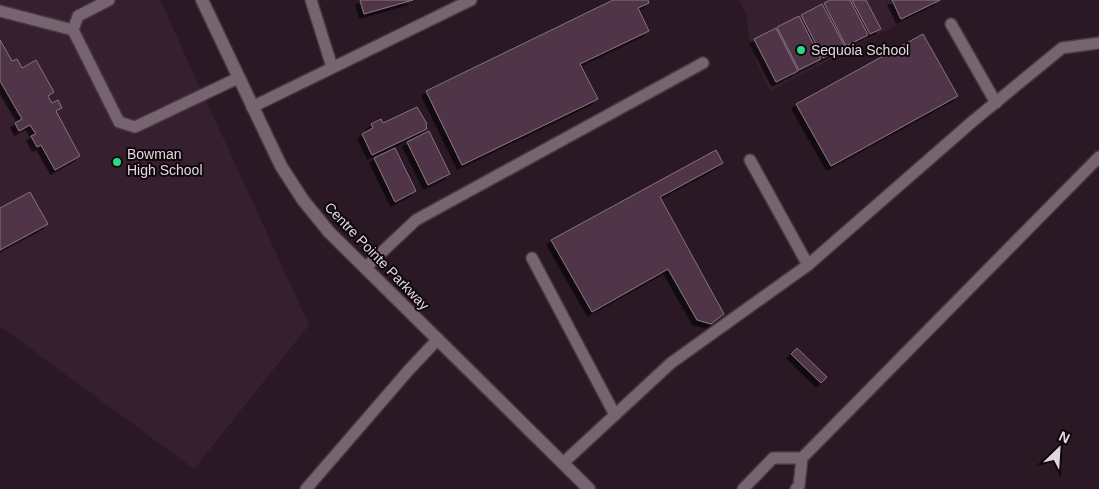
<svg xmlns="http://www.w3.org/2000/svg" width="1099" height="489" font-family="Arial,sans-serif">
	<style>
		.built { fill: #36202f }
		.building { fill: #4f3646; stroke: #87727f; filter: url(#shadow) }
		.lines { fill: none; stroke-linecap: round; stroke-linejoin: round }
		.service-casing { stroke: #44373f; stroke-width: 14 }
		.tertiary-casing { stroke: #44373f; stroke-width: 15 }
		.service { stroke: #786370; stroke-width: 11 }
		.tertiary { stroke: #786370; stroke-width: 12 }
		.poi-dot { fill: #2bd884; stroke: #0e070b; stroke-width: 2 }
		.labels { text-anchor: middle; stroke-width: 4; stroke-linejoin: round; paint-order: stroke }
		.poi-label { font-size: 14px; fill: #e3d7de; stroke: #0e070b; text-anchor: start }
		.street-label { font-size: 14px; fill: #e3d7de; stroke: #0e070b }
	</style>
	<defs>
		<filter id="shadow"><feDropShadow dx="-4.5" dy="4.5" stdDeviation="0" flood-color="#0009"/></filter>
	</defs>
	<rect width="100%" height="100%" fill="#2a1924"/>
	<g class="built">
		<polygon points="0,0 160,0 309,325 194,469 0,326"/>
		<polygon points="739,0 944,0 770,91 757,63 749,38 746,14"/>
	</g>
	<g class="building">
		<polygon points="360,0 413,0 364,14"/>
		<polygon points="613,0 648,0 649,3 638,8 649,31 580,64 598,99 462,165 426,91"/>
		<polygon points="830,0 850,0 868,35 846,46 824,3"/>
		<polygon points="852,0 866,0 881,29 870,34"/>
		<polygon points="892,0 940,0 901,19"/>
		<polygon points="822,4 845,47 823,58 801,15"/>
		<polygon points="799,16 821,59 799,70 777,27"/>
		<polygon points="776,28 798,71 776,82 754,39"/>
		<polygon points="923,34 958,96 831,166 796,104"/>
		<polygon points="0,40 12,61 17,59 22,68 36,60 54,92 48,96 52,103 58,100 62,108 56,111 80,156 55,170 41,145 37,147 31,136 36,134 30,125 19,131 15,123 22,119 0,81"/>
		<polygon points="417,107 427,124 426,125 427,129 372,155 362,134 373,128 371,124 381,119 383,123"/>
		<polygon points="429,131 450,174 428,185 407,142"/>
		<polygon points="395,148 416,191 395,202 374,158"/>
		<polygon points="716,150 723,163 660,197 724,314 711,324 697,320 668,269 592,312 551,240"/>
		<polygon points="30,192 48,224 0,250 0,208"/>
		<polygon points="797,348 827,377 821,383 791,354"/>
	</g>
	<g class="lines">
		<g class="service-casing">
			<g id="service">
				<polyline points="109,0 78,16 73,30 119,122 135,127 238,78"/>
				<polyline points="311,0 332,67"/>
				<polyline points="0,11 73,30"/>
				<polyline points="951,24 996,103"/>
				<polyline points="252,107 471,0"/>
				<polyline points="750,160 808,265"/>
				<polyline points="532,258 615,415"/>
				<polyline points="365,268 416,220 703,63"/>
				<polyline points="563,463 671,363 808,265 973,121 1062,48 1099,43"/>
				<polyline points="306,489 408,371 438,339"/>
				<polyline points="743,489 773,458 802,458"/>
				<polyline points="796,489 799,486 802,458 1099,157"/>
			</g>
		</g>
		<g class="tertiary-casing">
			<polyline id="tertiary" points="202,0 281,166 303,200 329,232 589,489"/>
		</g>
		<use href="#service" class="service"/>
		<use href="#tertiary" class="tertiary"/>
	</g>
	<g class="poi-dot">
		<circle cx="801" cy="50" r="5"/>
		<circle cx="117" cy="162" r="5"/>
	</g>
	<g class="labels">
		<g class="poi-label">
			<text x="811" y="55">Sequoia School</text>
			<text x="127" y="159">Bowman<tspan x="127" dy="16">High School</tspan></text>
		</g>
		<g class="street-label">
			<text transform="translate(377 256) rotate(46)" y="5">Centre Pointe Parkway</text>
		</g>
	</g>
	<g transform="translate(1059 449) rotate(25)" stroke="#0e070b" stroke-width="4" paint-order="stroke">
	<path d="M0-4L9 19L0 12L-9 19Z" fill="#e3d7de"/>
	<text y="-8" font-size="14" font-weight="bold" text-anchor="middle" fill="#e3d7de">N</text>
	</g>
</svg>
